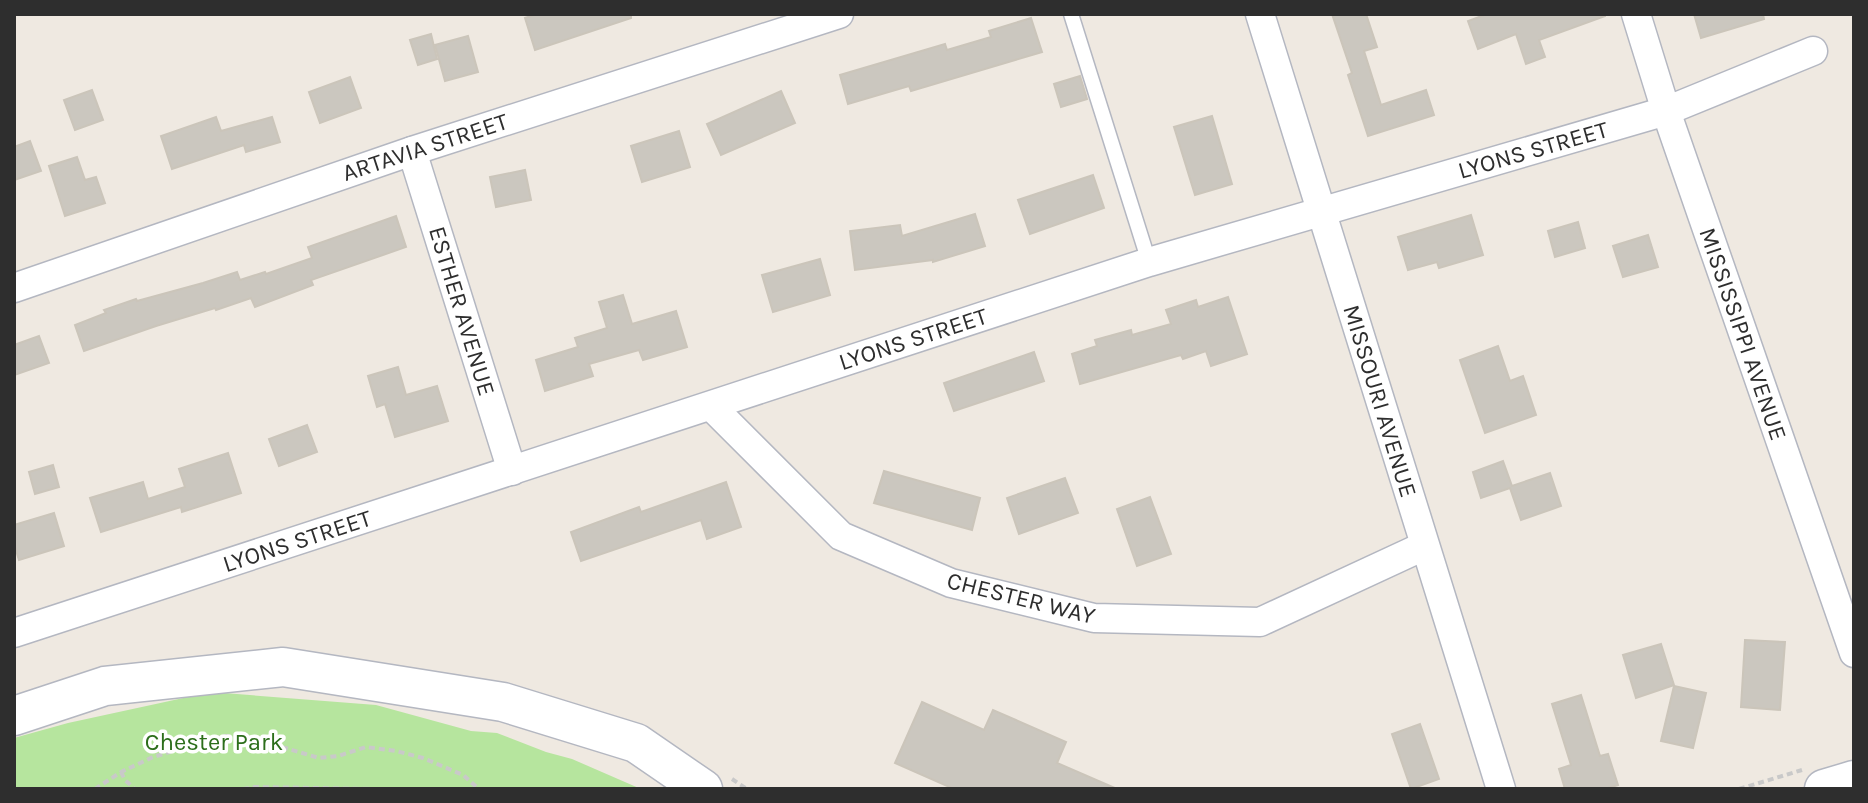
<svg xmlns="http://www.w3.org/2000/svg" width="1868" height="803" font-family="Karla,sans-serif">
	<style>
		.green { fill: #b6e59e }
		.building { fill: #cbc7bf; stroke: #cbc5ba; stroke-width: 2 }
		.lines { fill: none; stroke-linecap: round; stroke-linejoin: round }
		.lane-casing { stroke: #b4b7c1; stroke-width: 17 }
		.street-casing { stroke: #b4b7c1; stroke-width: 31 }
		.secondary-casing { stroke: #b4b7c1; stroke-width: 41 }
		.path { stroke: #c9c9c9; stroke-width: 4; stroke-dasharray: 6 4; stroke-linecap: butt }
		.lane { stroke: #fff; stroke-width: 14 }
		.street { stroke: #fff; stroke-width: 28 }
		.secondary { stroke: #fff; stroke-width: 38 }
		.labels { text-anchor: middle; stroke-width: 7; stroke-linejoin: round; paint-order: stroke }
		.street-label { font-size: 24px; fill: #2e2e2e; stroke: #fff }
		.park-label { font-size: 24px; fill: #2c6e1b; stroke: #fff }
	</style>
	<rect width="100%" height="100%" fill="#efe9e1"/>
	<polygon class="green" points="211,692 376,705 471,731 497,733 546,752 572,759 641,789 14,789 14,738 68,723"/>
	<g class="building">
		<polygon points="537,14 631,14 631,18 535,50 525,18"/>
		<polygon points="1332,14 1366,14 1377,47 1364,51 1381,105 1426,90 1434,115 1368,136 1348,75 1352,73"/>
		<polygon points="1487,14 1605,14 1605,16 1539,40 1545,57 1526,64 1516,34 1478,49 1468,21"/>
		<polygon points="1694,14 1763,14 1764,19 1701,38"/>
		<polygon points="1031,18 1042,52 911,91 909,86 848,104 840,75 945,44 947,50 991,37 989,31"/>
		<polygon points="431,34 437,59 418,65 410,40"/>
		<polygon points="468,36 478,72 445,81 435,45"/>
		<polygon points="1080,76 1087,99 1061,107 1054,84"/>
		<polygon points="350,77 361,108 320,123 309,92"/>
		<polygon points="92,90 103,120 75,130 64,100"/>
		<polygon points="781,91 795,123 721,155 707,124"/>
		<polygon points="1212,116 1232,184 1195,195 1174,127"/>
		<polygon points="216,117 221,131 272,117 280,142 246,152 244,145 172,169 161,136"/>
		<polygon points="679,131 690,167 642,182 631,146"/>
		<polygon points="30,141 41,171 14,180 14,147"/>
		<polygon points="77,157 85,180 96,177 105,203 65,216 49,166"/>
		<polygon points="525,170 531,200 496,207 490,177"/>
		<polygon points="1093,175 1104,208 1030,234 1018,200"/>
		<polygon points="975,214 985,246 933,262 933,260 855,270 850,231 900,225 902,236"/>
		<polygon points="1471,215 1483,255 1439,268 1437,262 1408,270 1398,237"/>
		<polygon points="396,216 406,247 311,280 313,285 255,307 251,298 216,310 215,308 156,326 84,351 75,325 106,313 104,310 136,299 137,301 203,283 237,272 240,280 265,272 266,274 312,258 308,247"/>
		<polygon points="1578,222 1585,248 1555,257 1548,231"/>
		<polygon points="1648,235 1658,267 1623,277 1613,246"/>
		<polygon points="820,259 830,295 773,312 762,275"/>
		<polygon points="623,295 632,324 676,311 687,347 643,360 639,350 589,364 593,376 545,391 536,360 578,347 575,338 607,328 599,302"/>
		<polygon points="1228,297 1247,354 1211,366 1206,351 1183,359 1181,355 1080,384 1072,354 1097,346 1095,340 1131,330 1132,335 1171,324 1166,310 1196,300 1198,307"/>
		<polygon points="39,336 49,363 14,375 14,345"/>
		<polygon points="1498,346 1510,381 1523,376 1536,415 1485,433 1460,360"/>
		<polygon points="1034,352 1044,381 954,411 944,383"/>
		<polygon points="398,367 406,395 437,386 448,421 395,437 385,404 377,407 368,376"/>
		<polygon points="307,425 317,452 279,466 269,439"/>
		<polygon points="228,453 241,493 182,512 181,507 101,532 90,498 143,482 148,499 185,487 179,469"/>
		<polygon points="1503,461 1512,486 1550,473 1561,506 1521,520 1510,488 1481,498 1473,472"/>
		<polygon points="53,465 59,487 35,494 29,472"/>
		<polygon points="884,471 980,498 972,530 874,503"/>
		<polygon points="1065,478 1078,513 1019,534 1007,498"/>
		<polygon points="726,482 741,527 707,539 701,520 581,561 571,532 639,507 641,512"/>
		<polygon points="1150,497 1171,554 1137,566 1117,509"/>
		<polygon points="54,513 64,546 19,560 14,544 14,525"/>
		<polygon points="1745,640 1785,642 1780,710 1741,707"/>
		<polygon points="1661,644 1674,685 1636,698 1623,655"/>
		<polygon points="1674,686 1706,693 1693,748 1661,741"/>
		<polygon points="1581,695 1600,756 1608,754 1618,785 1605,789 1565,789 1559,769 1571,765 1552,704"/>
		<polygon points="922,702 984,730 993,710 1066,742 1057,763 1117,789 954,789 895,763"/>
		<polygon points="1420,724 1439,779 1411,789 1392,734"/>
	</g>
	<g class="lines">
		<g class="lane-casing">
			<polyline id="lane" points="1071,14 1149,262"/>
		</g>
		<g class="street-casing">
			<g id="street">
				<polyline points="1260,14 1501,789"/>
				<polyline points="1636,14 1666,111 1854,653"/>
				<polyline points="412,151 512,471"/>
				<polyline points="14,288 412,151 839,14"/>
				<polyline points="711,406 841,536 951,583 1094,618 1260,622 1424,546"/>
				<polyline points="14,633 1149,262 1666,111 1813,51"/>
			</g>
		</g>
		<g class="secondary-casing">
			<g id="secondary">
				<polyline points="14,716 105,686 283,667 503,702 636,743 703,789"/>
				<polyline points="1824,789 1854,780"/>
			</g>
		</g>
		<g class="path">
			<polyline points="121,772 125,780 135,789"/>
			<polyline points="732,779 747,789"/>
			<polyline points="95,789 121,772 153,757 223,736 248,737 319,758 338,756 366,747 396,751 423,758 463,775 479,789"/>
			<polyline points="243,789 255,787 377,789"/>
			<polyline points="1739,789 1802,770"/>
		</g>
		<use href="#lane" class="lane"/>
		<use href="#street" class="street"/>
		<use href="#secondary" class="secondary"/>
	</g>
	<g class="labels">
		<g class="street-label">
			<text transform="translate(425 147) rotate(-18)" y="8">ARTAVIA STREET</text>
			<text transform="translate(1533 150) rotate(-16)" y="8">LYONS STREET</text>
			<text transform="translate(462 311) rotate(73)" y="8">ESTHER AVENUE</text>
			<text transform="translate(1743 334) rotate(71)" y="8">MISSISSIPPI AVENUE</text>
			<text transform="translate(913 339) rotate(-18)" y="8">LYONS STREET</text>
			<text transform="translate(1380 401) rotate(73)" y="8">MISSOURI AVENUE</text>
			<text transform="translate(297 541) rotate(-18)" y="8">LYONS STREET</text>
			<text transform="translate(1021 598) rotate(14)" y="8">CHESTER WAY</text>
		</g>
		<g class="park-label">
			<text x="214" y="750">Chester Park</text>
		</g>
	</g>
	<rect width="1868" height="803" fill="none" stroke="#2e2e2e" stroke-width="32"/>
</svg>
